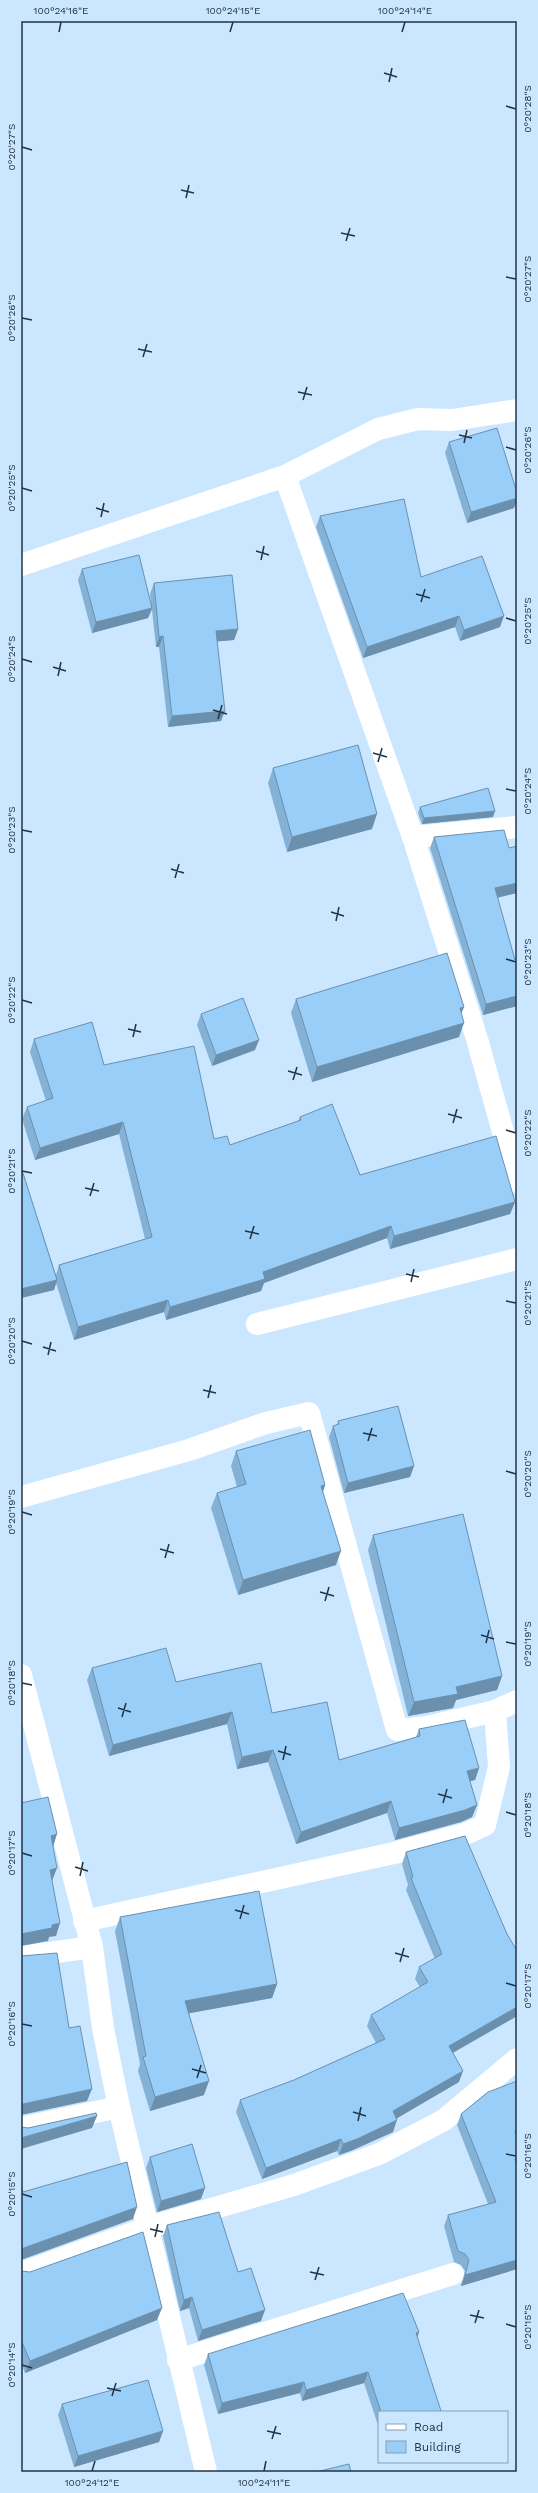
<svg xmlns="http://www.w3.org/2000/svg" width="538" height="2493" font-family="'Work Sans',sans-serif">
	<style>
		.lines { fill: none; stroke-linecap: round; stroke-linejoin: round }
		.street { stroke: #fff; stroke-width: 22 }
		.secondary { stroke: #fff; stroke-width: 22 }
		.wall { fill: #84b1d6 }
		.shaded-wall { fill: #6b90ae }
		.building { fill: #99cef9; stroke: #6b90ae }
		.ticks { fill: none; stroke: #223444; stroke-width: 1.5 }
		.neatline { fill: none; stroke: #223444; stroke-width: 1.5 }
		.ticks-label { font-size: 10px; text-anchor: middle; fill: #223444 }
	</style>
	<rect width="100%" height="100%" fill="#cbe7ff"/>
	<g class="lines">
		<g class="street">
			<polyline points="285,476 413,837 477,1039 517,1182"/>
			<polyline points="21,565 285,476 378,429 418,419 452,420 517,410"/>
			<polyline points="413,837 517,827"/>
			<polyline points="257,1324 517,1259"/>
			<polyline points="21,1497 189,1450 266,1423 309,1413 397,1730 427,1727 495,1711"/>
			<polyline points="84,1921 394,1853 465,1834 485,1825 499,1767 495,1711 517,1701"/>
			<polyline points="21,1957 92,1947"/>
			<polyline points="21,2128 119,2107"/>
			<polyline points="21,2273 149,2227 294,2185 379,2154 444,2120 517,2059"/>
			<polyline points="178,2360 453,2274"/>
		</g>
		<polyline class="secondary" points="21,1675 92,1947 103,2028 119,2107 206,2472"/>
	</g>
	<g class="wall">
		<polygon points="449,442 514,508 467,523 445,453"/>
		<polygon points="320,516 421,577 500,627 460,641 455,627 363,658 316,527"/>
		<polygon points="82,569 151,602 150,594 154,583 238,629 234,640 217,641 221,721 168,727 159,647 156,647 152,610 148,618 92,633 78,580"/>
		<polygon points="273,768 372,829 287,852 268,783"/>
		<polygon points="420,807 493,817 422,824 418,813"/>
		<polygon points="434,837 517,893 497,898 515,960 517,959 517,1006 483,1015 430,848"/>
		<polygon points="296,999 464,1007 461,1013 459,1037 312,1082 291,1013"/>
		<polygon points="201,1014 255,1050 212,1066 197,1025"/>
		<polygon points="34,1039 104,1065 214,1139 230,1145 298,1121 300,1117 360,1175 515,1202 510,1214 390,1249 387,1238 264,1283 261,1291 166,1320 164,1312 74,1340 56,1283 54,1290 21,1298 21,1167 56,1275 59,1265 145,1239 119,1134 35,1160 22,1119 27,1107 46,1101 30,1052"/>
		<polygon points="338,1421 414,1466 410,1477 344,1493 329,1437 333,1426 337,1425"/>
		<polygon points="236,1451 325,1485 323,1492 336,1565 238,1595 211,1508 217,1493 237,1487 231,1466"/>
		<polygon points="373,1535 502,1676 497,1690 456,1700 453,1708 408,1716 368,1550"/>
		<polygon points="92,1668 176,1682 272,1713 339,1760 416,1737 419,1729 479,1768 475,1780 470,1781 477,1805 472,1817 461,1822 395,1840 387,1813 296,1844 268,1762 237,1769 227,1724 109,1756 87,1680"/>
		<polygon points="406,1852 507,1934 517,1951 517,2016 453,2053 459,2082 396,2118 393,2132 353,2150 339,2155 337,2151 262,2179 236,2112 240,2100 294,2080 376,2043 367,2026 371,2015 420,1987 415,1979 419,1967 435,1959 406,1890 408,1885 402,1864"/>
		<polygon points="120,1917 277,1984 272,1998 189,2013 204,2095 150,2111 138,2071 140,2064 115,1931"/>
		<polygon points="488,2092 517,2269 461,2286 465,2271 461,2265 454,2262 444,2226 448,2215 488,2204 457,2125 461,2114"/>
		<polygon points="150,2157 201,2199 157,2212 146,2168"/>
		<polygon points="167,2225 238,2272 261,2321 198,2341 189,2308 180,2311 163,2236"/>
		<polygon points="21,2271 157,2320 25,2373 21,2363"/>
		<polygon points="419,2332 417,2338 441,2412 379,2412 379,2428 364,2383 302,2401 300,2393 218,2414 204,2365 208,2354"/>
		<polygon points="62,2404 163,2431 159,2442 74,2467 58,2415"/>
	</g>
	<g class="shaded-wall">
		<polygon points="517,498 517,501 514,508 467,523 471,512"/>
		<polygon points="152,608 148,618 92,633 96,622"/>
		<polygon points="459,616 455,627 363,658 367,647"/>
		<polygon points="504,616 500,627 460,641 464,630"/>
		<polygon points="238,629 234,640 212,642 216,631"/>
		<polygon points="163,636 159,647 156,647 159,637"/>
		<polygon points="225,711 221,721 168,727 172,716"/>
		<polygon points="495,811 493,817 422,824 424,818"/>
		<polygon points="377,814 372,829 287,852 292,837"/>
		<polygon points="517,883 517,893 491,899 495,888"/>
		<polygon points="517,996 517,1006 483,1015 486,1004"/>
		<polygon points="464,1007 458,1021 460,1008"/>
		<polygon points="464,1023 459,1037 312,1082 317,1067"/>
		<polygon points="259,1040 255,1050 212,1066 216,1055"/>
		<polygon points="123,1122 119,1134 35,1160 40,1148"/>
		<polygon points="515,1202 510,1214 390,1249 394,1236"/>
		<polygon points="391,1226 387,1238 264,1283 261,1291 166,1320 170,1307 263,1272"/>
		<polygon points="57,1280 54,1290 21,1298 21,1289"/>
		<polygon points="168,1300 164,1312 74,1340 78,1327"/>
		<polygon points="414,1466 410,1477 344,1493 348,1483"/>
		<polygon points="325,1485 320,1500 321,1486"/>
		<polygon points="341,1551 336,1565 238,1595 243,1580"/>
		<polygon points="502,1676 497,1690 456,1700 453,1708 408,1716 414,1702 456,1687"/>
		<polygon points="232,1712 227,1724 109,1756 113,1745"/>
		<polygon points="273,1750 268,1762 237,1769 242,1757"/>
		<polygon points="479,1768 475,1780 462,1783 467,1771"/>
		<polygon points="391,1801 387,1813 296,1844 301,1832"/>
		<polygon points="477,1805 472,1817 461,1822 395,1840 399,1828"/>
		<polygon points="57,1834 53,1847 51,1836"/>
		<polygon points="57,1868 52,1881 50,1870"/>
		<polygon points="60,1923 56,1936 49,1937 48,1941 21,1946 21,1934 52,1925"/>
		<polygon points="277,1984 272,1998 180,2015 185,2001"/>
		<polygon points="517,2007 517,2016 445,2057 449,2046"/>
		<polygon points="463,2071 459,2082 389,2123 393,2111"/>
		<polygon points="209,2081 204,2095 150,2111 155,2097"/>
		<polygon points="92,2089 87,2101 21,2115 21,2105 23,2104"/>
		<polygon points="97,2116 92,2128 21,2149 21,2138"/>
		<polygon points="397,2120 393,2132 353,2150 339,2155 343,2144"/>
		<polygon points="517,2130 517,2140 515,2131"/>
		<polygon points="341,2139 337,2151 262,2179 266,2168"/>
		<polygon points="517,2158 517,2168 515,2159"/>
		<polygon points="205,2188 201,2199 157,2212 161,2201"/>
		<polygon points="137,2207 133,2219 21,2260 21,2249"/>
		<polygon points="517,2260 517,2269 461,2286 465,2275"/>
		<polygon points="192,2297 189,2308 180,2311 184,2300"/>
		<polygon points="162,2308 157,2320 25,2373 30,2361"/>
		<polygon points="265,2310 261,2321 198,2341 202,2330"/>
		<polygon points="419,2332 415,2343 416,2333"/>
		<polygon points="368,2372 364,2383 302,2401 306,2390"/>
		<polygon points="304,2382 300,2393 218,2414 222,2403"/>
		<polygon points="163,2431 159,2442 74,2467 78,2456"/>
	</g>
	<g class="building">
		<polygon points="497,428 517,493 517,498 471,512 449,442"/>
		<polygon points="404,499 421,577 482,556 504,616 464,630 459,616 367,647 320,516"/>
		<polygon points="139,555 152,608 96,622 82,569"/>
		<polygon points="232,575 238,629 216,631 225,711 172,716 163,636 159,637 154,583"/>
		<polygon points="358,745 377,814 292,837 273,768"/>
		<polygon points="488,788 495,811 424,818 420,807"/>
		<polygon points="504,830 509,848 517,846 517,883 495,888 515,960 517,959 517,996 486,1004 434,837"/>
		<polygon points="447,953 464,1007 460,1008 464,1023 317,1067 296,999"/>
		<polygon points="243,998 259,1040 216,1055 201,1014"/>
		<polygon points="92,1022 104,1065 194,1046 214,1139 227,1136 230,1145 301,1120 300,1117 332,1104 360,1175 496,1136 515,1202 394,1236 391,1226 263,1272 265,1279 170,1307 168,1300 78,1327 59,1265 152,1237 123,1122 40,1148 27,1107 53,1098 34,1039"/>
		<polygon points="21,1167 57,1280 21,1289"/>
		<polygon points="398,1406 414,1466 348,1483 333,1426 339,1424 338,1421"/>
		<polygon points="310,1430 325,1485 321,1486 341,1551 243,1580 217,1493 246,1484 236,1451"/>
		<polygon points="463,1514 502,1676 456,1687 458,1694 414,1702 373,1535"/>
		<polygon points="166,1648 176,1682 261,1663 272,1713 327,1702 339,1760 420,1736 419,1729 465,1720 479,1768 467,1771 477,1805 465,1810 399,1828 391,1801 301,1832 273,1750 242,1757 232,1712 113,1745 92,1668"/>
		<polygon points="48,1797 57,1834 51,1836 57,1868 50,1870 60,1923 52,1925 52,1928 21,1934 21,1803"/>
		<polygon points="465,1836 507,1934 517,1951 517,2007 449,2046 463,2071 393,2111 397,2120 357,2139 343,2144 341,2139 266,2168 240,2100 294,2080 385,2039 371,2015 428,1982 419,1967 442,1954 411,1878 413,1877 406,1852"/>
		<polygon points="259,1891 277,1984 185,2001 209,2081 155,2097 143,2057 146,2056 120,1917"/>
		<polygon points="57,1953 69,2028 80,2026 92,2089 23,2104 21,2105 21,1956"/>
		<polygon points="517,2081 517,2130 515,2131 517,2138 517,2158 515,2159 517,2167 517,2260 465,2275 469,2260 465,2254 458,2251 448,2215 496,2202 461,2114 488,2092"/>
		<polygon points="96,2113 97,2116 21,2138 21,2127 28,2128"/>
		<polygon points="192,2144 205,2188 161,2201 150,2157"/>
		<polygon points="127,2162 137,2207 21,2249 21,2184 23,2192"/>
		<polygon points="219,2212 238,2272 251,2268 265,2310 202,2330 192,2297 184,2300 167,2225"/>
		<polygon points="143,2232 162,2308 30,2361 21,2340 21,2271 30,2272"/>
		<polygon points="403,2293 419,2332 416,2333 441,2411 439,2412 381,2412 368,2372 306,2390 304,2382 222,2403 208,2354"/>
		<polygon points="148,2380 163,2431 78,2456 62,2404"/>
		<polygon points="349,2464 351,2472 316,2472"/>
	</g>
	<path class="ticks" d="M59,32L61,22M230,32L233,22M402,32L405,22M384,73L397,77M389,82L392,68M506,106L516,109M22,147L32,150M181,190L194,193M186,198L189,185M341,233L355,236M346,241L350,228M506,277L516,279M22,318L32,320M138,349L152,352M143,357L147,344M298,392L312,395M303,400L307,387M459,435L472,438M464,443L467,430M506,447L516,450M22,488L32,491M96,508L109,512M101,517L104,503M256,551L269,555M261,560L264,546M416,594L430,598M421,602L425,589M506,618L516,621M22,659L32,662M53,667L66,671M58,676L61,662M213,710L227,714M218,719L222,705M373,753L387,757M378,762L382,748M506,789L516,791M22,830L32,832M171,869L184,873M175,878L179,864M331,912L344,916M336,921L339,907M506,959L516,962M22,1000L32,1003M128,1029L141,1032M133,1037L136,1024M288,1071L302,1075M293,1080L297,1067M448,1114L462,1118M453,1123L457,1109M506,1130L516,1133M22,1171L32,1173M85,1188L99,1191M90,1196L94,1183M245,1231L259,1234M250,1239L254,1226M406,1274L419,1277M411,1282L414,1269M506,1301L516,1303M22,1341L32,1344M43,1347L56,1351M48,1355L51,1342M203,1390L216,1393M208,1398L211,1385M363,1433L377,1436M368,1441L372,1428M506,1471L516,1474M22,1512L32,1515M160,1549L174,1553M165,1558L169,1544M320,1592L334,1596M325,1601L329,1587M481,1635L494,1639M506,1642L516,1644M486,1643L489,1630M22,1683L32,1685M118,1708L131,1712M122,1717L126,1703M278,1751L291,1755M283,1760L286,1746M438,1794L452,1798M443,1803L447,1789M506,1812L516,1815M22,1853L32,1856M75,1867L88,1871M80,1876L83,1862M235,1910L249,1914M240,1919L244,1905M395,1953L409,1957M400,1962L404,1948M506,1983L516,1986M22,2024L32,2026M192,2069L206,2073M197,2078L201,2065M353,2112L366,2116M358,2121L361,2107M506,2154L516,2156M22,2194L32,2197M150,2229L163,2232M155,2237L158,2224M310,2272L324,2275M315,2280L319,2267M470,2315L484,2318M475,2323L479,2310M506,2324L516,2327M22,2365L32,2368M107,2388L121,2391M112,2396L116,2383M267,2431L281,2434M272,2439L276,2426M92,2471L95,2461M264,2471L266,2461"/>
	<rect width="538" height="2493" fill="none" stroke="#cbe7ff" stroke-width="44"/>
	<rect x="378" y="2411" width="130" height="52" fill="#cbe7ff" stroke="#879fb4"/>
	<rect x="386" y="2424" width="20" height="6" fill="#ffffff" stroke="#879fb4"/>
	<text x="414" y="2431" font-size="12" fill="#223444">Road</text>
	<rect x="386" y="2441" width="20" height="12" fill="#99cef9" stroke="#879fb4"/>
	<text x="414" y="2451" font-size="12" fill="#223444">Building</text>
	<rect x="22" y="22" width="494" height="2449" class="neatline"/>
	<g class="ticks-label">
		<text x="61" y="14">100°24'16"E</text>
		<text x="233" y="14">100°24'15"E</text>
		<text x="405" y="14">100°24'14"E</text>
		<text transform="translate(527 109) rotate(-90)" y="4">0°20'28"S</text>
		<text transform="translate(11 147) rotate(-90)" y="4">0°20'27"S</text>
		<text transform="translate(527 279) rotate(-90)" y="4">0°20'27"S</text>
		<text transform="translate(11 318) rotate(-90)" y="4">0°20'26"S</text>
		<text transform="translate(527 450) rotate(-90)" y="4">0°20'26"S</text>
		<text transform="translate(11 488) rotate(-90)" y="4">0°20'25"S</text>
		<text transform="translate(527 621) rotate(-90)" y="4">0°20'25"S</text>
		<text transform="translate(11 659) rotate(-90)" y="4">0°20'24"S</text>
		<text transform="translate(527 791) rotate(-90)" y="4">0°20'24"S</text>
		<text transform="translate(11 830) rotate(-90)" y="4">0°20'23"S</text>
		<text transform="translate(527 962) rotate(-90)" y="4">0°20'23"S</text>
		<text transform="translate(11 1000) rotate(-90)" y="4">0°20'22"S</text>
		<text transform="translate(527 1133) rotate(-90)" y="4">0°20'22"S</text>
		<text transform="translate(11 1171) rotate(-90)" y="4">0°20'21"S</text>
		<text transform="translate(527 1303) rotate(-90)" y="4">0°20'21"S</text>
		<text transform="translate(11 1341) rotate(-90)" y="4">0°20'20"S</text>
		<text transform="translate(527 1474) rotate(-90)" y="4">0°20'20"S</text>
		<text transform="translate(11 1512) rotate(-90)" y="4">0°20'19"S</text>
		<text transform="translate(527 1644) rotate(-90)" y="4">0°20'19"S</text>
		<text transform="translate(11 1683) rotate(-90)" y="4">0°20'18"S</text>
		<text transform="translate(527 1815) rotate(-90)" y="4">0°20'18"S</text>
		<text transform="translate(11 1853) rotate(-90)" y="4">0°20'17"S</text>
		<text transform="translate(527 1986) rotate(-90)" y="4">0°20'17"S</text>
		<text transform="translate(11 2024) rotate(-90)" y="4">0°20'16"S</text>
		<text transform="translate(527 2156) rotate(-90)" y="4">0°20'16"S</text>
		<text transform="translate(11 2194) rotate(-90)" y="4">0°20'15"S</text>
		<text transform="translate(527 2327) rotate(-90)" y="4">0°20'15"S</text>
		<text transform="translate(11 2365) rotate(-90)" y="4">0°20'14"S</text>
		<text x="92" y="2486">100°24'12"E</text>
		<text x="264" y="2486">100°24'11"E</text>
	</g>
</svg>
